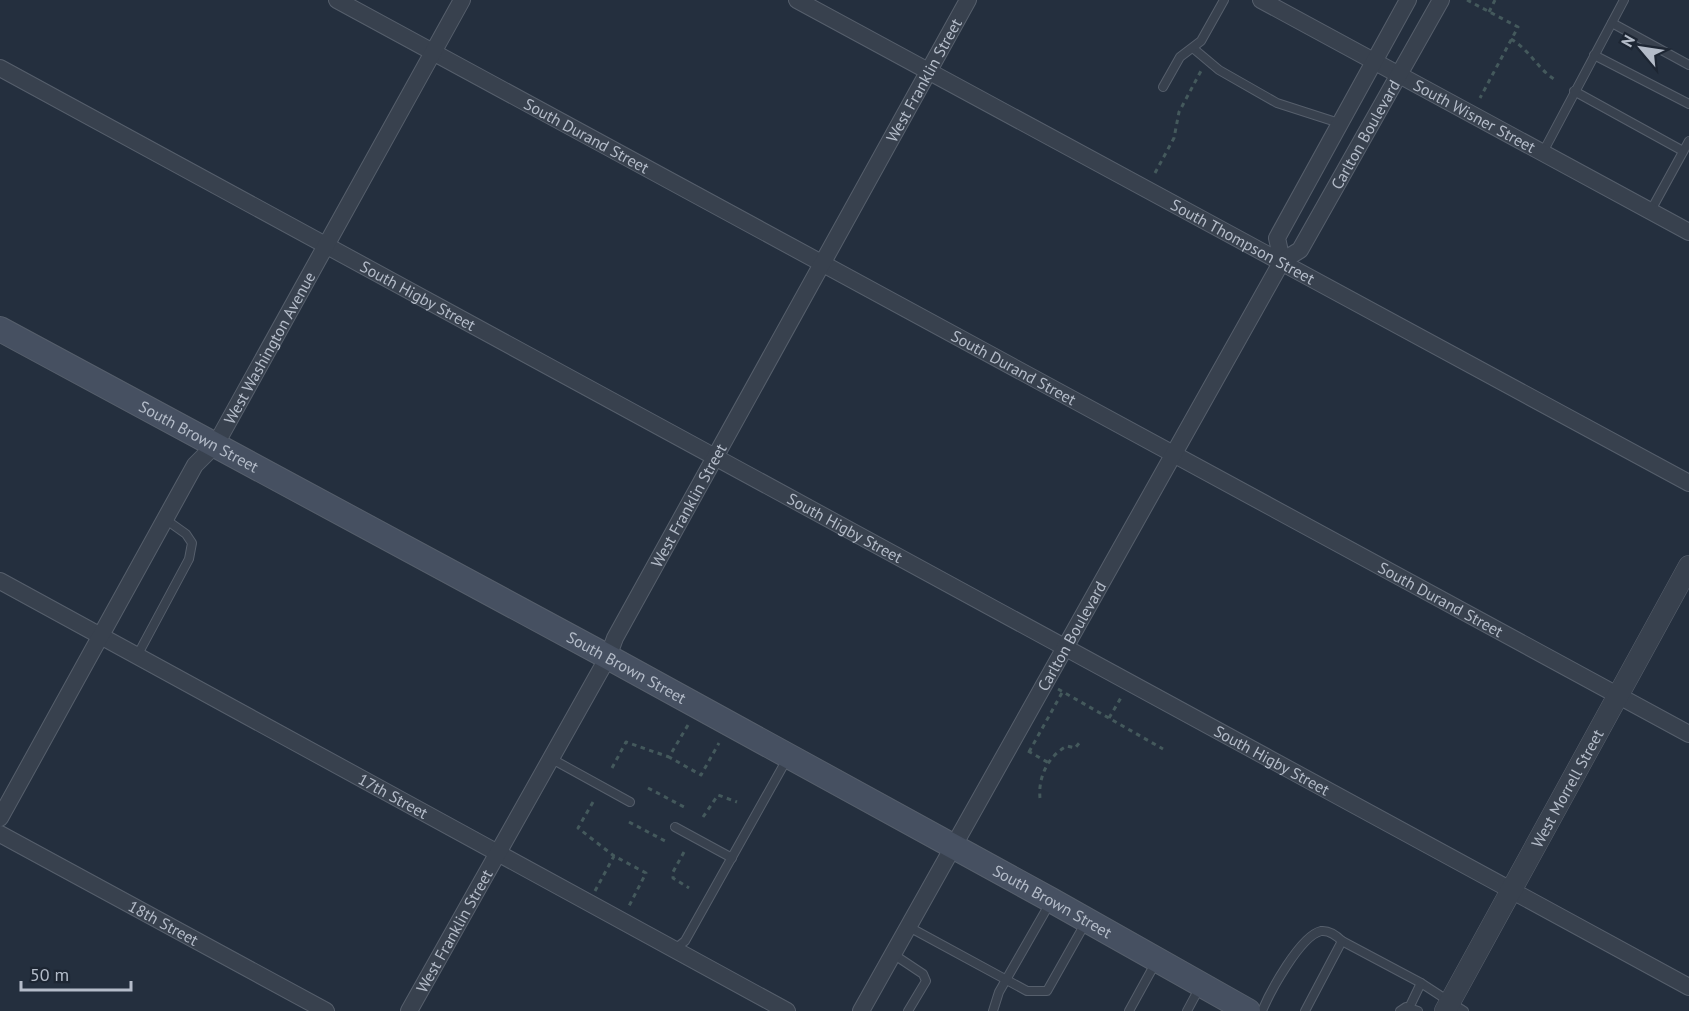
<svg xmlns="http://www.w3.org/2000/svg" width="1689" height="1011" font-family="'PT Sans',sans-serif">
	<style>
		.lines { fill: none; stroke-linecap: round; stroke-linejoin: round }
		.service-casing { stroke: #565f6c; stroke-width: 10 }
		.minor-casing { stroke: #565f6c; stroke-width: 18 }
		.tertiary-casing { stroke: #565f6c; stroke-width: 22 }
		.secondary-casing { stroke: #565f6c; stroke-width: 26 }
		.path { stroke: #44595c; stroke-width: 3; stroke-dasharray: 4.5 4.5; stroke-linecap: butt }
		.service { stroke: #38414e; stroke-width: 8 }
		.minor { stroke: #38414e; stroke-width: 16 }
		.tertiary { stroke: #38414e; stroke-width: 21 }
		.secondary { stroke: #465061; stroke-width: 24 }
		.labels { text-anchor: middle; stroke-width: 5; stroke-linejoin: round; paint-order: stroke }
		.street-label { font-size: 16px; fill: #b4bcc9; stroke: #1d2633 }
	</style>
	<rect width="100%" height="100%" fill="#242f3e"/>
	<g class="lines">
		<g class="service-casing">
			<g id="service">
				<polyline points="1612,23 1689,65"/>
				<polyline points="1194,49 1219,70 1277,103 1339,123"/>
				<polyline points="1594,55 1689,104"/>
				<polyline points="1163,87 1180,57 1201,41 1224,0"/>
				<polyline points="1574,91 1683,151"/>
				<polyline points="1542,154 1624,0"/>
				<polyline points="1650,212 1689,141"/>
				<polyline points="137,656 189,559 192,543 186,534 165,519"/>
				<polyline points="552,759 630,802"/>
				<polyline points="675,827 732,858"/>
				<polyline points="909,927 1027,991 1047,991 1086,922"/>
				<polyline points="1342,941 1421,983 1464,1011"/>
				<polyline points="675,949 685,941 787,759"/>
				<polyline points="893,954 923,974 926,981 908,1011"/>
				<polyline points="1409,1008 1421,983"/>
				<polyline points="993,1011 999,992 1050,903"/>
				<polyline points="1129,1011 1156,962"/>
				<polyline points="1187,1011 1201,985"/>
				<path d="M1262,1011C1270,992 1300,936 1321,931C1329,930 1337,936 1342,941L1305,1011"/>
				<polyline points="1400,1011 1406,1007 1418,1011"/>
			</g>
		</g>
		<g class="minor-casing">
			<g id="minor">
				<path id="s1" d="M337,0L1689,734"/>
				<path id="s2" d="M797,0L1689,483"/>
				<path id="s3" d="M1261,0L1689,232"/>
				<path id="s4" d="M0,68L1689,987"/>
				<polyline points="1282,261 1277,238 1408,0"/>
				<path id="s5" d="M0,581L787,1011"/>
				<path id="s6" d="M0,818L195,465L216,444L462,0"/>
				<path id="s7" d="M0,834L326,1011"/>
				<path id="s8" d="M409,1011L608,657L615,638L968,0"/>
				<path id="s9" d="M861,1011L1282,261L1300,250L1441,0"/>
			</g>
		</g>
		<g class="tertiary-casing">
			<g id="tertiary">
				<path id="s10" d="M1445,1011L1689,566"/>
			</g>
		</g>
		<g class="secondary-casing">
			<g id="secondary">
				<path id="s11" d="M0,329L608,657L1051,900L1248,1011"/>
			</g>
		</g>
		<g class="path">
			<polyline points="1467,0 1518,27 1480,98"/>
			<polyline points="1489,12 1495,0"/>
			<path d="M1511,39C1531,51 1538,70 1557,81"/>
			<polyline points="1155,173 1174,138 1179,112 1202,69"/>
			<polyline points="1058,689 1163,749"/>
			<polyline points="1109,718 1122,696"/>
			<polyline points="688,725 669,757 701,775 719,743"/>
			<polyline points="1028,751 1049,763"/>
			<polyline points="1029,752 1063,691"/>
			<polyline points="612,768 626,742 669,757"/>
			<polyline points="648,788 686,808"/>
			<path d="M1040,798C1038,777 1048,756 1067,746L1075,748L1081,741"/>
			<polyline points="593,802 578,828 614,856"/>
			<polyline points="703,817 718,795 737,802"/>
			<polyline points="629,822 667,842"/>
			<polyline points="684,852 673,872 673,878 689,888"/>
			<polyline points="595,891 614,856 646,873 628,908"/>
		</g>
		<use href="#service" class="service"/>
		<use href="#minor" class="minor"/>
		<use href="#tertiary" class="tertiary"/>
		<use href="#secondary" class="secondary"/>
	</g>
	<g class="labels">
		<g class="street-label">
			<text dy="6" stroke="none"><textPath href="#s8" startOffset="1064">West Franklin Street</textPath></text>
			<text dy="6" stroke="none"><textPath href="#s3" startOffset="243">South Wisner Street</textPath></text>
			<text dy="6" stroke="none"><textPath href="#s9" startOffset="1014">Carlton Boulevard</textPath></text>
			<text dy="6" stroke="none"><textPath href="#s1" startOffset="284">South Durand Street</textPath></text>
			<text dy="6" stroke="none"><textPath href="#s2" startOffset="507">South Thompson Street</textPath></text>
			<text dy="6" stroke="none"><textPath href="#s4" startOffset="476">South Higby Street</textPath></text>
			<text dy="6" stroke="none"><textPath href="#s6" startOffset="543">West Washington Avenue</textPath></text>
			<text dy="6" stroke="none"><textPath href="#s1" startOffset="770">South Durand Street</textPath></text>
			<text dy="6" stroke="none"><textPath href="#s11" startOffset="226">South Brown Street</textPath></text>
			<text dy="6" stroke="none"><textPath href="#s8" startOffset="578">West Franklin Street</textPath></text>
			<text dy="6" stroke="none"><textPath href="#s4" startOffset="962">South Higby Street</textPath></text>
			<text dy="6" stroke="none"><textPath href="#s1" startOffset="1256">South Durand Street</textPath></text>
			<text dy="6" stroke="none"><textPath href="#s9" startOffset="430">Carlton Boulevard</textPath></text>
			<text dy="6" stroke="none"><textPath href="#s11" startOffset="712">South Brown Street</textPath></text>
			<text dy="6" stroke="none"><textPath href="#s4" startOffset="1448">South Higby Street</textPath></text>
			<text dy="6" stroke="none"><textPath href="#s10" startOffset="254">West Morrell Street</textPath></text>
			<text dy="6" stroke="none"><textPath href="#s5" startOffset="448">17th Street</textPath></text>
			<text dy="6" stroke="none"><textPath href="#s11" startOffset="1198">South Brown Street</textPath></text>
			<text dy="6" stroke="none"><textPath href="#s7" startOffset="186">18th Street</textPath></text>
			<text dy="6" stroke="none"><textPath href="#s8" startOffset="92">West Franklin Street</textPath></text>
		</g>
	</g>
	<g transform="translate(1641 48) rotate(299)" stroke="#1d2633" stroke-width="4.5" paint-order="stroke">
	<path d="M0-4.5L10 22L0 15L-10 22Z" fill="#b4bcc9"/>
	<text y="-9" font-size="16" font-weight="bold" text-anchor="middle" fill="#b4bcc9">N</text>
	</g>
	<path d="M21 981v9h110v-9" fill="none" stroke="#b4bcc9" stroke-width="3"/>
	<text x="30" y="981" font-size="18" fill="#b4bcc9" stroke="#1d2633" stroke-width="4.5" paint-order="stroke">50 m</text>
</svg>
